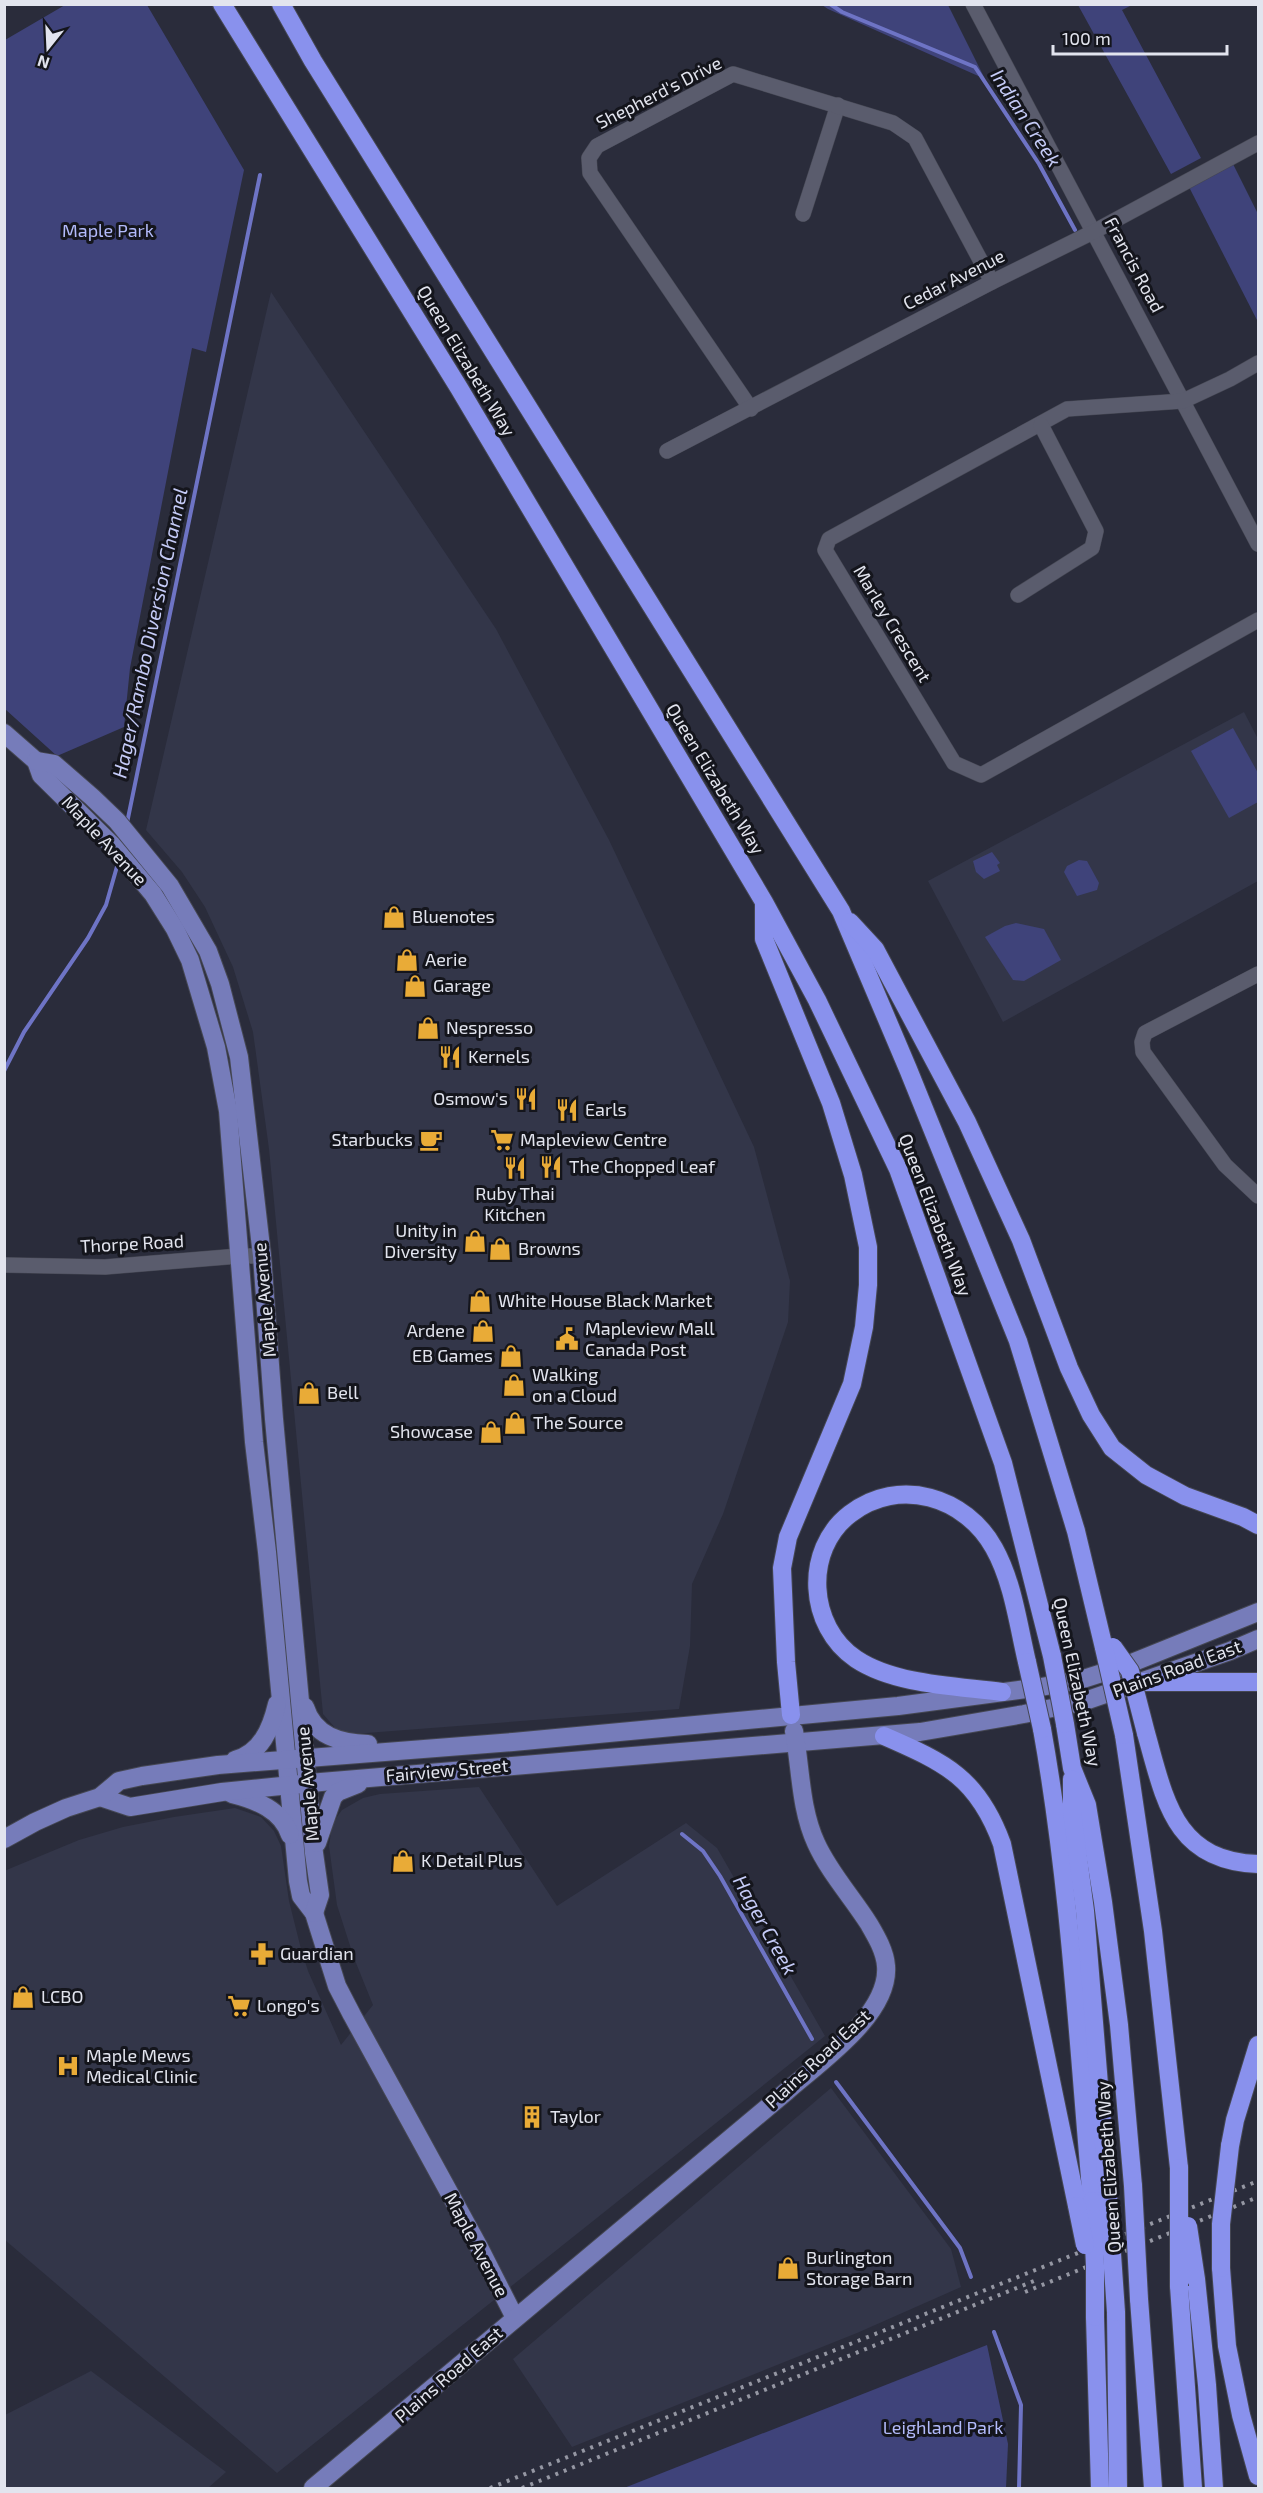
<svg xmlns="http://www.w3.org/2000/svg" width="1263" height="2493" font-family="'Exo 2',sans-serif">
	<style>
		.built { fill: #333649 }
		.green { fill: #3f437a }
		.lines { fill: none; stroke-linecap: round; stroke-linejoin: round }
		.stream { stroke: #6e74c5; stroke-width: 4 }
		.minor-casing { stroke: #454753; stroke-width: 16 }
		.major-casing { stroke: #454753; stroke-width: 20 }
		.highway-casing { stroke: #454753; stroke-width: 20 }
		.minor { stroke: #5a5c6d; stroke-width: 15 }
		.major { stroke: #767cba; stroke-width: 18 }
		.highway { stroke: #8991ed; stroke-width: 18 }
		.rail { stroke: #9597a3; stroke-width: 4; stroke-dasharray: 3 6; stroke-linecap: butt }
		.highway-bridge-casing { stroke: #454753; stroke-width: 20; stroke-linecap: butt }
		.highway-bridge { stroke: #8991ed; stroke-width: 18 }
		.labels { text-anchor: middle; stroke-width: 6; stroke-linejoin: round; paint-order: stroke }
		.street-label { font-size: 18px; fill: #e2e4ee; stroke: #14151c }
		.park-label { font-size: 18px; fill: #b3bbfb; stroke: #14151c }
		.poi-label { font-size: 18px; fill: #e2e4ee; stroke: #14151c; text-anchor: start }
		.water-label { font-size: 20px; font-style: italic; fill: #c5cbf7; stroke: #14151c }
	</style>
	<rect width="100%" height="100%" fill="#2a2c3b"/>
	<g class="built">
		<polygon points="271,292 496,629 609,840 754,1147 790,1281 788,1322 723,1514 692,1584 690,1646 679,1709 353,1734 337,1730 323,1714 269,1149 253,1032 233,967 205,907 182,872 146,830"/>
		<polygon points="1244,712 1258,739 1258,881 1003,1022 928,881"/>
		<polygon points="479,1787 557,1906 686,1823 717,1848 825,2036 277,2473 5,2240 4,1871 79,1840 123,1827 174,1817 235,1808 261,1817 274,1831 281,1846 289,1901 301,1949 308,1971 341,2045 373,2005 354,1958 337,1905 329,1846 332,1826 337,1817 342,1810 363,1798 380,1794"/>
		<polygon points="831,2088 951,2249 961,2287 857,2333 572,2447 513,2359"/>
		<polygon points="91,2371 226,2472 208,2488 5,2488 5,2415"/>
	</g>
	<g class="green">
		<polygon points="65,5 147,5 244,170 206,352 192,348 130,668 124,727 57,756 5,709 5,40"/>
		<polygon points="822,5 948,5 985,79 828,9"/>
		<polygon points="1078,5 1132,5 1122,10 1201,158 1171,174"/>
		<polygon points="1233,164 1258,214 1258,322 1189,187"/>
		<polygon points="1233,728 1258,773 1258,802 1229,818 1191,751"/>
		<polygon points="992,852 1000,863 997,865 1000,871 984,879 976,872 973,861"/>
		<polygon points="1079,860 1087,861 1099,883 1097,890 1077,896 1064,872 1067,866"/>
		<polygon points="1016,923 1044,929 1061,960 1024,981 1013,980 985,937 1005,926"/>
		<polygon points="987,2345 1008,2444 1006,2488 624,2488"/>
	</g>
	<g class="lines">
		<g class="stream">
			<polyline points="830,4 842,12 975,67 1039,164 1075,230"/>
			<polyline points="127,823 260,175"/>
			<polyline points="4,1071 24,1032 88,938 106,905 118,863"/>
			<polyline points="682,1834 703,1851 720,1876 812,2039"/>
			<polyline points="836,2082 960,2248 971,2277"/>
			<polyline points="994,2332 1021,2405 1019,2488"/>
		</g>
		<g class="minor-casing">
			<g id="minor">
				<polyline points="973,4 1258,544"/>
				<polyline points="803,214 838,105"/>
				<polyline points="1258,363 1230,379 1183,401 1067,409 829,539 825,550 954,763 981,775 1258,620"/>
				<polyline points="751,409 590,173 589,158 597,146 733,74 893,123 915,138 992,282"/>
				<polyline points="667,451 992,282 1095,231 1258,143"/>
				<polyline points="1018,595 1092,548 1096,531 1041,425"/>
				<polyline points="1258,974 1145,1033 1142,1042 1143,1052 1225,1165 1258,1196"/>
				<polyline points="4,1265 105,1267 239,1256 262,1256"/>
			</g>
		</g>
		<g class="major-casing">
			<g id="major">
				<polyline points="4,733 36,761 41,775 112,845 153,894 175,929 190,960 216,1047 228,1111 254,1442 267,1552 298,1881 301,1896 314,1913 337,1986 352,2015 479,2247 515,2318"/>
				<polyline points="36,761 54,764 92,797 117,821 170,886 208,951 220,984 239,1057 262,1256 274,1419 314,1853 320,1895 314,1913"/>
				<path d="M305,1707C314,1736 340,1743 368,1744"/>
				<path d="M235,1760C261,1753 271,1729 277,1704"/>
				<path d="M232,1794C256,1800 282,1810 290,1835"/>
				<polyline points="100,1797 130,1807 222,1792 321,1782 920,1732 1024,1714 1085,1701 1230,1651 1258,1639"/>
				<polyline points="4,1839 35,1822 66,1808 100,1797 119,1781 142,1776 218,1765 513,1742 898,1706 1041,1687 1080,1680 1124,1666 1258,1612"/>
				<polyline points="317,1843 333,1797 338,1792 358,1784"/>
				<path d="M313,2488L787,2091C820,2062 890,2014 886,1966C885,1951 876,1936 869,1924C852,1897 829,1872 816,1843C800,1808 801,1769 794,1731"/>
			</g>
		</g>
		<g class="highway-casing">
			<g id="highway">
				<polyline points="222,4 459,388 764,902 817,1000 898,1169 1003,1463 1052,1656"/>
				<polyline points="281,4 313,61 841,911 908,1069 1018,1341 1076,1531 1104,1648"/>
				<polyline points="764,904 764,939 831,1103 853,1175 868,1247 868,1285 864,1327 852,1384 788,1537 782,1568 786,1662 791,1715"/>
				<polyline points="850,922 875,949 967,1122 1021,1240 1069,1368 1091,1415 1112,1448 1146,1475 1185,1496 1243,1517 1258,1525"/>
				<polyline points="1143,1682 1258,1682"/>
				<path d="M1002,1692C957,1686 895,1685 856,1659C808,1627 803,1550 850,1514C899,1476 966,1497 994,1548C1013,1582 1018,1624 1027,1662"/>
				<polyline points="1065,1724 1072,1768 1087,1805 1103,1902 1119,2025 1133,2186"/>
				<path d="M1042,1729C1070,1885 1078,2043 1092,2201"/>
				<path d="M1146,1733C1165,1800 1174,1861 1258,1864"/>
				<polyline points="1124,1735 1153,1931 1179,2168"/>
				<path d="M884,1736C946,1763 978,1778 1002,1844L1077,2206"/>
				<polyline points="1072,1779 1072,1812 1085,1911 1108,2196"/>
				<polyline points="1230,2146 1235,2120 1258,2045"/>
				<polyline points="1221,2268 1227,2346 1241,2415 1258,2476"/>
				<polyline points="1196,2279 1207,2385 1214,2488"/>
				<polyline points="1179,2286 1193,2488"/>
				<polyline points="1139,2299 1153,2488"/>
				<polyline points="1116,2312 1118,2488"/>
				<polyline points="1095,2317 1100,2488"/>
			</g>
		</g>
		<use href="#minor" class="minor"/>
		<use href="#major" class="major"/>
		<use href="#highway" class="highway"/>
		<g class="rail">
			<polyline points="1025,2292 1258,2197"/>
			<polyline points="490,2488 1258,2181"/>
			<polyline points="522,2488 1034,2281"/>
		</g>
		<g class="highway-bridge-casing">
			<g id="highway-bridge">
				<polyline points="1113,1647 1130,1671 1146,1733"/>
				<polyline points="1104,1648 1124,1735"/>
				<polyline points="1052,1656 1065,1724"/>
				<polyline points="1027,1662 1042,1729"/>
				<polyline points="1133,2186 1139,2299"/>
				<polyline points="1108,2196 1116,2312"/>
				<polyline points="1092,2201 1095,2266 1095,2317"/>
				<polyline points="1077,2206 1085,2245"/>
				<polyline points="1188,2226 1196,2279"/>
				<polyline points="1221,2268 1221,2224 1230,2146"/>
				<polyline points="1179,2286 1179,2168"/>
			</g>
		</g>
		<use href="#highway-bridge" class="highway-bridge"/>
	</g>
	<defs>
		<g id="shop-bare" transform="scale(1.8)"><path d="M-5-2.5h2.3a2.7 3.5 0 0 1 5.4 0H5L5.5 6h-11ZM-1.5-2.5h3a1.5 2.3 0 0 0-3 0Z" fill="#e9ab37" stroke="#14151c" stroke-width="2.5" paint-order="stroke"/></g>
		<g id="restaurant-bare" transform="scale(1.8)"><path d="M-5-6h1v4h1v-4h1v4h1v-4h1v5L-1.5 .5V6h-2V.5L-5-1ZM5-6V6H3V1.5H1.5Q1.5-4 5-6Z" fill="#e9ab37" stroke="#14151c" stroke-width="2.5" paint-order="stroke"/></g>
		<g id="cafe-bare" transform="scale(1.8)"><path d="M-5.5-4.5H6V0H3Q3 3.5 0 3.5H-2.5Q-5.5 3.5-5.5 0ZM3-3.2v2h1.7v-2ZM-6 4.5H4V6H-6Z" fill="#e9ab37" stroke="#14151c" stroke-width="2.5" paint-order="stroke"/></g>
		<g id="supermarket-bare" transform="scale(1.8)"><path d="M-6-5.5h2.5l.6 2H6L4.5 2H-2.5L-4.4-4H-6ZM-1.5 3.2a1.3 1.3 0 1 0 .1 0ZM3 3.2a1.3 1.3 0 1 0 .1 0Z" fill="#e9ab37" stroke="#14151c" stroke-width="2.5" paint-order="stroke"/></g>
		<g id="civic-bare" transform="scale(1.8)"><path d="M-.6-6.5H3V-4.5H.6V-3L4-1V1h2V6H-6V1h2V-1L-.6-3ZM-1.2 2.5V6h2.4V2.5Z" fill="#e9ab37" stroke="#14151c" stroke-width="2.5" paint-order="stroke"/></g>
		<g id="pharmacy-bare" transform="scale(1.8)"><path d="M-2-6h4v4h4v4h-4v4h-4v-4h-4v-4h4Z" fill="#e9ab37" stroke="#14151c" stroke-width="2.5" paint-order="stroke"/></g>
		<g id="hospital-bare" transform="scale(1.8)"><path d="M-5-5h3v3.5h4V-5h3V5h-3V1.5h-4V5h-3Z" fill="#e9ab37" stroke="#14151c" stroke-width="2.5" paint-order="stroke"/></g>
		<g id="building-bare" transform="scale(1.8)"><path d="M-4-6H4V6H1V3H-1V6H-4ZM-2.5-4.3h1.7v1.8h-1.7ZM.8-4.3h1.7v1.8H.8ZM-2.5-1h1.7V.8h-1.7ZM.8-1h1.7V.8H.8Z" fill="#e9ab37" stroke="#14151c" stroke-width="2.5" paint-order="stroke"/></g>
	</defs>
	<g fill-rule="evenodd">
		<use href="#shop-bare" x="394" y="917"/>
		<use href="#shop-bare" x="407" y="960"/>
		<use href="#shop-bare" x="415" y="986"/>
		<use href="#shop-bare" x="428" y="1028"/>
		<use href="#restaurant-bare" x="450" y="1057"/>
		<use href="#restaurant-bare" x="526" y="1099"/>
		<use href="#restaurant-bare" x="567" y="1110"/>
		<use href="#cafe-bare" x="431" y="1140"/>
		<use href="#supermarket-bare" x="502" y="1140"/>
		<use href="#restaurant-bare" x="551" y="1167"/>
		<use href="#restaurant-bare" x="515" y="1168"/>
		<use href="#shop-bare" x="475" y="1241"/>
		<use href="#shop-bare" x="500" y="1249"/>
		<use href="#shop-bare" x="480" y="1301"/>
		<use href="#shop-bare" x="483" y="1331"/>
		<use href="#civic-bare" x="567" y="1339"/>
		<use href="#shop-bare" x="511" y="1356"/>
		<use href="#shop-bare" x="514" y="1385"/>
		<use href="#shop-bare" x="309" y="1393"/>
		<use href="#shop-bare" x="515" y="1423"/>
		<use href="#shop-bare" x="491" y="1432"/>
		<use href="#shop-bare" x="403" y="1861"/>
		<use href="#pharmacy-bare" x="262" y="1954"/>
		<use href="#shop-bare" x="23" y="1997"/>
		<use href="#supermarket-bare" x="239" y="2006"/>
		<use href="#hospital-bare" x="68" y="2066"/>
		<use href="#building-bare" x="532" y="2117"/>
		<use href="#shop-bare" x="788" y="2268"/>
	</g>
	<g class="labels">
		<g class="street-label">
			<text transform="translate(659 93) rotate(-27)" y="6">Shepherd's Drive</text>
			<text transform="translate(1134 265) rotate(62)" y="6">Francis Road</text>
			<text transform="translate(954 280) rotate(-27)" y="6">Cedar Avenue</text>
			<text transform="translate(466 361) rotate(59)" y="6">Queen Elizabeth Way</text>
			<text transform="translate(892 624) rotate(59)" y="6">Marley Crescent</text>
			<text transform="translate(715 779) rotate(59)" y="6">Queen Elizabeth Way</text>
			<text transform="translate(104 841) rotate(47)" y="6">Maple Avenue</text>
			<text transform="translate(935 1215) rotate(69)" y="6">Queen Elizabeth Way</text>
			<text transform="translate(132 1244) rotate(-3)" y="6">Thorpe Road</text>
			<text transform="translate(265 1300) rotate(-95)" y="6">Maple Avenue</text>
			<text transform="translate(1177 1669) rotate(-20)" y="6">Plains Road East</text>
			<text transform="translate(1077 1682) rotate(78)" y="6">Queen Elizabeth Way</text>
			<text transform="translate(447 1771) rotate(-5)" y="6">Fairview Street</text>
			<text transform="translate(308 1784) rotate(-95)" y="6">Maple Avenue</text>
			<text transform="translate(818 2059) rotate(-43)" y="6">Plains Road East</text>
			<text transform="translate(1109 2167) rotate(-94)" y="6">Queen Elizabeth Way</text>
			<text transform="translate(476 2245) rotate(62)" y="6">Maple Avenue</text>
			<text transform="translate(449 2375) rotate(-41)" y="6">Plains Road East</text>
		</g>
		<g class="park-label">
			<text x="108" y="237">Maple Park</text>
			<text x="943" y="2434">Leighland Park</text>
		</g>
		<g class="poi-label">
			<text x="412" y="923">Bluenotes</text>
			<text x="425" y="966">Aerie</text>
			<text x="433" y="992">Garage</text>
			<text x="446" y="1034">Nespresso</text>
			<text x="468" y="1063">Kernels</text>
			<text x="508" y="1105" text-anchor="end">Osmow's</text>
			<text x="585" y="1116">Earls</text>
			<text x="413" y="1146" text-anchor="end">Starbucks</text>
			<text x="520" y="1146">Mapleview Centre</text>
			<text x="569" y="1173">The Chopped Leaf</text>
			<text x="515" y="1200" text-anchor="middle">Ruby Thai<tspan x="515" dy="21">Kitchen</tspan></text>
			<text x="457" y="1237" text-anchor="end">Unity in<tspan x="457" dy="21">Diversity</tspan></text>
			<text x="518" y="1255">Browns</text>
			<text x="498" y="1307">White House Black Market</text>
			<text x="585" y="1335">Mapleview Mall<tspan x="585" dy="21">Canada Post</tspan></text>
			<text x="465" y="1337" text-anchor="end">Ardene</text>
			<text x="493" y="1362" text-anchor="end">EB Games</text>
			<text x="532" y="1381">Walking<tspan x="532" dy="21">on a Cloud</tspan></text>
			<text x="327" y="1399">Bell</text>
			<text x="533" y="1429">The Source</text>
			<text x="473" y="1438" text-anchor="end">Showcase</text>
			<text x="421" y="1867">K Detail Plus</text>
			<text x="280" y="1960">Guardian</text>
			<text x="41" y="2003">LCBO</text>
			<text x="257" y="2012">Longo's</text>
			<text x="86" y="2062">Maple Mews<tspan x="86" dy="21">Medical Clinic</tspan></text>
			<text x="550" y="2123">Taylor</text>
			<text x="806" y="2264">Burlington<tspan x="806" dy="21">Storage Barn</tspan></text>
		</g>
		<g class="water-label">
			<text transform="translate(1026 118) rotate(57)" y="7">Indian Creek</text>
			<text transform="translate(150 633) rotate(-78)" y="7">Hager/Rambo Diversion Channel</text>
			<text transform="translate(765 1925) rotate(61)" y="7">Hager Creek</text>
		</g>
	</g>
	<rect width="1263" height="2493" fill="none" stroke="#e2e4ee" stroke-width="12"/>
	<g transform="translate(48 48) rotate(198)" stroke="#14151c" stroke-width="4.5" paint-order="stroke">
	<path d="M0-4.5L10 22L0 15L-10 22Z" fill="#e2e4ee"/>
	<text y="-9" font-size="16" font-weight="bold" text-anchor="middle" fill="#e2e4ee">N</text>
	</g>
	<path d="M1053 45v9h174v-9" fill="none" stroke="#e2e4ee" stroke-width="3"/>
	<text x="1062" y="45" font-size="18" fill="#e2e4ee" stroke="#14151c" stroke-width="4.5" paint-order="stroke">100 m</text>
</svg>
